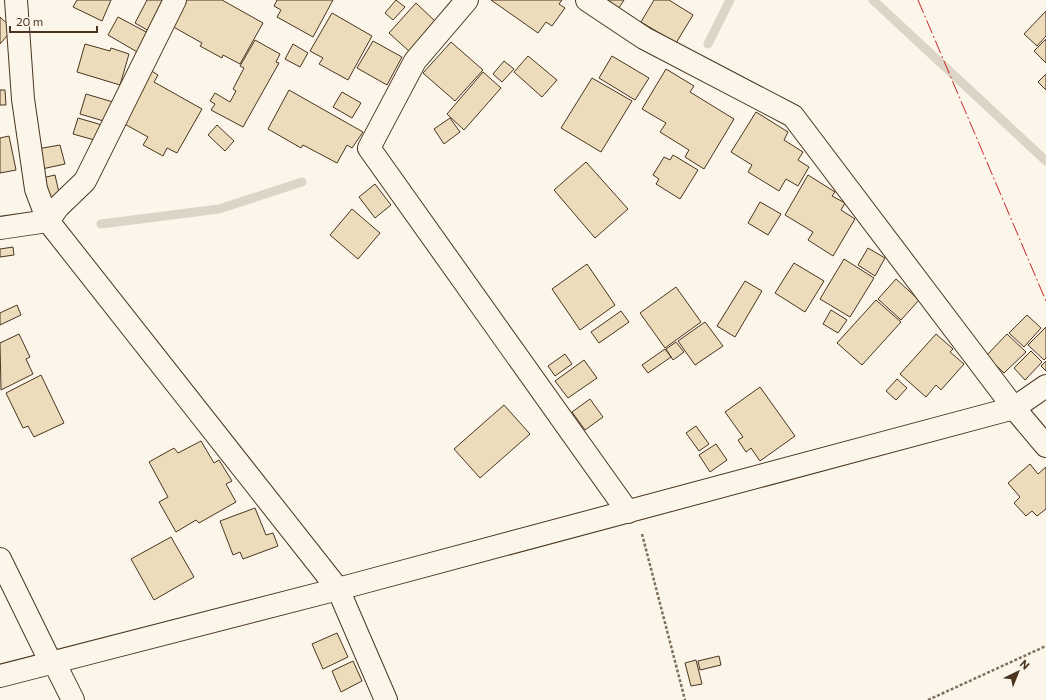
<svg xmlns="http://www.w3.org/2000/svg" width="1046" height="700" font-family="Commissioner,sans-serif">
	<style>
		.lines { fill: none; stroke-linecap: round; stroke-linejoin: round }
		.stream { stroke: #dcd4c6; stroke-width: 9 }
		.building { fill: #ecdcbc; stroke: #4a3520 }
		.street-casing { stroke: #4a3520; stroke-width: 24 }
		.secondary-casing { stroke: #4a3520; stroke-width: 24 }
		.path { stroke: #7f6f5c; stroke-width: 2.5; stroke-dasharray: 3 2; stroke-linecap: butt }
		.street { stroke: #fbf6e9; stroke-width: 22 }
		.secondary { stroke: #fbf6e9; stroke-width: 22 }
		.power { stroke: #c62828; stroke-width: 1; stroke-dasharray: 14 3 2 3; stroke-linecap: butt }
	</style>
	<rect width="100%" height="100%" fill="#fbf6e9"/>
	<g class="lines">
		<g class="stream">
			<polyline points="873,0 1046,161"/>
			<polyline points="708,44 730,0"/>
			<polyline points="101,224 219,209 302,182"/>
		</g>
	</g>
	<g class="building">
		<polygon points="77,0 111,0 102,21 73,7"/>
		<polygon points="147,0 171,0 149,31 135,23"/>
		<polygon points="184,0 222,0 263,23 240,64 223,55 222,58 200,46 202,43 170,25"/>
		<polygon points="277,0 333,0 313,37 277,17 281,10 274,6"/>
		<polygon points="396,0 405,7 393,20 385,13"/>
		<polygon points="491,0 562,0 559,4 565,8 552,26 546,22 538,33"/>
		<polygon points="606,0 624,0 619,8"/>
		<polygon points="654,0 669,0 693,15 676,43 641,22"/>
		<polygon points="416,3 436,22 410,52 389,33"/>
		<polygon points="1046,11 1046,36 1037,46 1024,34"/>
		<polygon points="332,13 372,36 348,80 319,64 323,58 310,51"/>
		<polygon points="0,17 13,29 0,44"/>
		<polygon points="118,17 150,34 139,53 108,35"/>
		<polygon points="1046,39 1046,63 1034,51"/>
		<polygon points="255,40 280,54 276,62 279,63 243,127 211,110 215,104 210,101 215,93 230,102 236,91 233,89 244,68 240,66"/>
		<polygon points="373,41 402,57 387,85 357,68"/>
		<polygon points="451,42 483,70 455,101 423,73"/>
		<polygon points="85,44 110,51 111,48 129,54 120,85 77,72"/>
		<polygon points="293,44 308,53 300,67 285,59"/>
		<polygon points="528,56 557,80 542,97 514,72"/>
		<polygon points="612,56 649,78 635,100 599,78"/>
		<polygon points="504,61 514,69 502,82 493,74"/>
		<polygon points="666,69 694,86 690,92 734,119 704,169 685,157 689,150 660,132 666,123 642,109"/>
		<polygon points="150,70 158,75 154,82 202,109 177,153 167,148 163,156 143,145 148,137 121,122"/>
		<polygon points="483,72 501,88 464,130 447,114"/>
		<polygon points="1046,74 1046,90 1038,82"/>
		<polygon points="592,78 632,101 601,152 561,128"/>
		<polygon points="0,90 5,90 6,105 0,105"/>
		<polygon points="289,90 363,132 352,148 347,145 337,163 303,145 301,148 268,129"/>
		<polygon points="342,92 361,103 352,118 333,107"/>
		<polygon points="86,94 113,102 107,122 80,114"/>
		<polygon points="756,112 788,132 784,140 803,152 798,160 809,167 798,186 786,179 779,191 748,172 752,165 731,152"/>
		<polygon points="78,118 102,125 98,141 73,134"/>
		<polygon points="450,118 460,132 444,144 434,129"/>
		<polygon points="217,125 234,141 225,151 208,135"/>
		<polygon points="9,136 16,170 0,173 0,138"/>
		<polygon points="60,145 65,164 42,169 37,149"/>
		<polygon points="673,155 698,170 680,199 656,184 659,179 653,175 664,157 670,160"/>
		<polygon points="586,162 628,209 595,238 554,190"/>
		<polygon points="55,175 60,197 47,199 42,178"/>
		<polygon points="808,175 835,192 832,196 845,203 841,210 855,219 833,256 808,240 813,232 785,215"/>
		<polygon points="375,184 391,205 375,218 359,197"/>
		<polygon points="760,202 781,214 768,235 748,223"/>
		<polygon points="352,209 380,233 358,259 330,235"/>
		<polygon points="13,247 14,255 0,257 0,249"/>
		<polygon points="868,248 885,258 875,276 858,265"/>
		<polygon points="844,259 874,278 850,317 820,299"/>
		<polygon points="794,263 824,281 805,312 775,293"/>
		<polygon points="587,264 615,305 580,330 552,289"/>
		<polygon points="896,279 919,300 901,320 878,299"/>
		<polygon points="745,281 762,291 735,337 717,326"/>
		<polygon points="676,287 701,322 665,348 640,313"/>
		<polygon points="876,300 901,322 862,365 837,343"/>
		<polygon points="17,305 21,315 0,325 0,313"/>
		<polygon points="831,310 847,320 838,333 823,324"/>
		<polygon points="621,311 629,322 599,343 591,332"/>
		<polygon points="1027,315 1041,328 1024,347 1009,333"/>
		<polygon points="705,322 723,346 695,365 678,341"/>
		<polygon points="1046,327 1046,358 1044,360 1028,345"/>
		<polygon points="19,334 30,357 26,359 33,374 1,390 0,343"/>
		<polygon points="936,334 953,349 950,352 964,364 941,390 936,385 926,397 900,374"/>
		<polygon points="1007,334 1026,352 1004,373 986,356"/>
		<polygon points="676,342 684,352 673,360 666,349"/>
		<polygon points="665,349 671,357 648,373 642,365"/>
		<polygon points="1031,351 1042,362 1025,380 1014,368"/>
		<polygon points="565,354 572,364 555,376 548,366"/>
		<polygon points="584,360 597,378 568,398 555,381"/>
		<polygon points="1046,361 1046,371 1041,366"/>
		<polygon points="41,375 64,423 34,437 28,426 23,428 6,393"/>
		<polygon points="897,379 907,388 896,400 886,391"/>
		<polygon points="760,387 795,436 760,461 751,448 746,452 738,440 743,437 725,412"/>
		<polygon points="590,399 603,417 585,430 572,412"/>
		<polygon points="504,405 530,434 480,478 454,449"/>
		<polygon points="696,426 709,444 699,451 686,433"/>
		<polygon points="201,441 214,463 219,460 232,481 226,484 236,502 199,523 196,520 176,532 159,502 168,497 149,462 174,448 178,453"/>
		<polygon points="716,444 727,460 710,472 699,455"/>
		<polygon points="1030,464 1038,474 1046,467 1046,509 1037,516 1032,511 1026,516 1014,503 1020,497 1008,483"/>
		<polygon points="255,508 266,535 273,533 278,546 243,559 240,552 233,555 220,521"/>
		<polygon points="171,537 194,577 154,600 131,559"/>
		<polygon points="337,633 348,657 323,669 312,644"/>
		<polygon points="719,656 721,665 700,670 698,661"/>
		<polygon points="696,660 702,684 691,686 685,663"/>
		<polygon points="353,661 362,681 341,692 332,671"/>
	</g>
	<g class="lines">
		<g class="street-casing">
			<g id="street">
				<polyline points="16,0 23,99 36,189 48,221 338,589 386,700"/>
				<polyline points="467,0 415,61 369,148 628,512"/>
				<polyline points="587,0 644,38 793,116 1014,408 1046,446"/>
				<polyline points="0,228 48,221 58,207 85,181 175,0"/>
				<polyline points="0,559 51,663"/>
				<polyline points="54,662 73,700"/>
			</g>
		</g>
		<g class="secondary-casing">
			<polyline id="secondary" points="0,676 338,589 1014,408 1046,386"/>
		</g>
		<g class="path">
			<polyline points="642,534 685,700"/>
			<polyline points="928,700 1046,646"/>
		</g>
		<use href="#street" class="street"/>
		<use href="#secondary" class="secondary"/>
		<polyline class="power" points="918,0 1046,301"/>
	</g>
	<g transform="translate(1018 672) rotate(43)" stroke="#fbf6e9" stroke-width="3" paint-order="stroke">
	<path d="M0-3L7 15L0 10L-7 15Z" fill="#4a3520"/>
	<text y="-6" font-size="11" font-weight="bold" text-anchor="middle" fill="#4a3520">N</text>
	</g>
	<path d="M10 26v6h87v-6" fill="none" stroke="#4a3520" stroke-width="2"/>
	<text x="16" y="26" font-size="12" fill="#4a3520" stroke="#fbf6e9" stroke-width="3" paint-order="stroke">20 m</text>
</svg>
